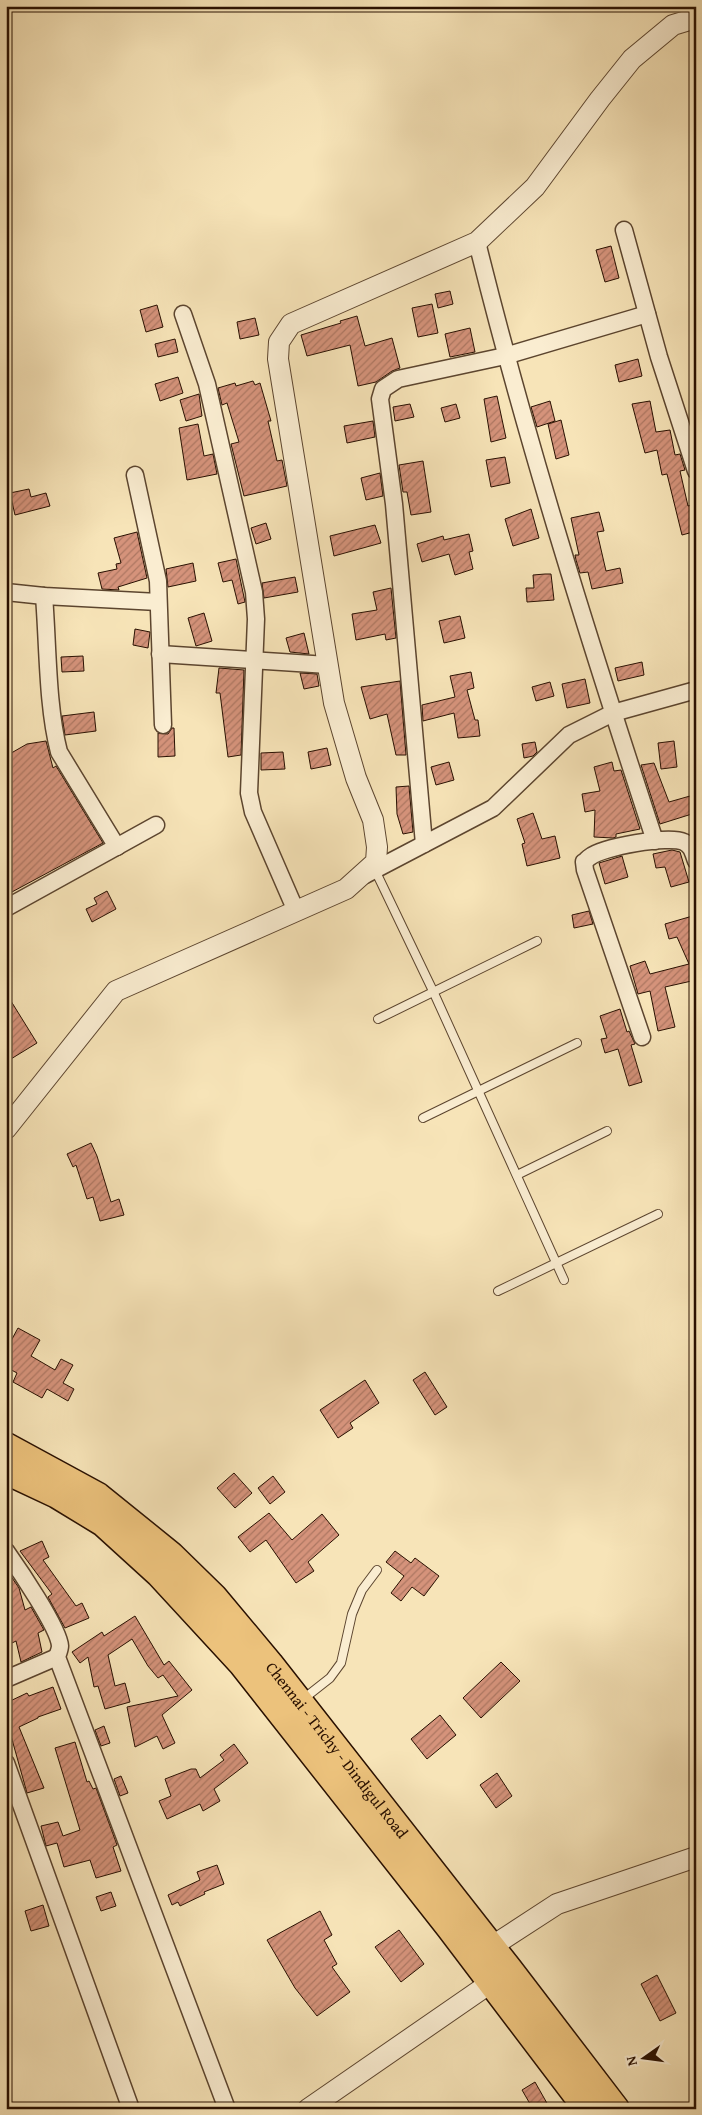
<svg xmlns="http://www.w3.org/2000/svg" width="702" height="2115" font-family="'Gentium Book Plus',serif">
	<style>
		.building { fill: url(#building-hatch); stroke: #291001 }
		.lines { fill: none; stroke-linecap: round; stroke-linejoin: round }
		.service-casing { stroke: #5c452f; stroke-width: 10 }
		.minor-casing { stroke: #5c452f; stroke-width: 19 }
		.tertiary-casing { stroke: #5c452f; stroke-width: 22 }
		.trunk-casing { stroke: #291001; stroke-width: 29 }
		.service { stroke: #faedd1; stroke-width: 8 }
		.minor { stroke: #faedd1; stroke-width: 16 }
		.tertiary { stroke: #faedd1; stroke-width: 20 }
		.trunk { stroke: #ecc27c; stroke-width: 26 }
		.labels { text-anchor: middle; stroke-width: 4.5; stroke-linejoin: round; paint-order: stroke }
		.street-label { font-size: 16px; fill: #291001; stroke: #faedd1 }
	</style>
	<defs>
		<pattern id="building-hatch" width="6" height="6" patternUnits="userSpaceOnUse" patternTransform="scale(1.25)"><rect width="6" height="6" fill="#d5937b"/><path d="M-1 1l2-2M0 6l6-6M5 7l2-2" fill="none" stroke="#ad7762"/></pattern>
	</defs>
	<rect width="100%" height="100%" fill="#f7e4b8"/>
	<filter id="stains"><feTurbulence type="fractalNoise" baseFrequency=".004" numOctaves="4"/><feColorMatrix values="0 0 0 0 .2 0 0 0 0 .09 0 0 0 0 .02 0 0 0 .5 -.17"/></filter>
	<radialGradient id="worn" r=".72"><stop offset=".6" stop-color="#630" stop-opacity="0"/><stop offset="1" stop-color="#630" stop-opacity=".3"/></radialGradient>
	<g class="building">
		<polygon points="611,246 619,278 605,282 596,250"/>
		<polygon points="450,291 453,304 438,308 435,294"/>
		<polygon points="432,304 438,333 418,337 412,308"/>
		<polygon points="157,305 163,327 146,332 140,310"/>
		<polygon points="357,316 365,346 392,338 400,368 392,371 376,382 358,386 350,345 307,356 301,335 341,323 340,321"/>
		<polygon points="255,318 259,335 240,339 237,322"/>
		<polygon points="470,328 475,352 450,357 445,334"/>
		<polygon points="175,339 178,352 158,357 155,344"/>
		<polygon points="638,359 642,376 619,382 615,365"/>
		<polygon points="178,377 183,393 160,401 155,384"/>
		<polygon points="253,381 255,385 260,383 271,421 268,421 277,461 282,460 287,486 244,496 231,444 239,442 227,403 222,405 218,388 235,383 236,386"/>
		<polygon points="199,394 202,416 186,421 180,400"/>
		<polygon points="497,396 506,438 491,442 484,399"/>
		<polygon points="550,401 555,421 537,427 531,407"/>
		<polygon points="650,401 656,432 670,430 675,455 680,454 685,470 680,471 688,506 696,504 696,522 691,523 693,532 682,535 667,474 662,475 657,450 645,453 632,404"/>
		<polygon points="410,404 414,417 395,421 393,407"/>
		<polygon points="456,404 460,418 445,422 441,408"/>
		<polygon points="561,420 569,455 556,459 548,424"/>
		<polygon points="373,421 375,437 347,443 344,426"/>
		<polygon points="198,424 204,456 213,454 217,474 187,480 179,428"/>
		<polygon points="505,457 510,483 491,487 486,460"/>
		<polygon points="423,461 431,512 411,515 407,492 403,492 399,465"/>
		<polygon points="380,473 383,496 366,500 361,478"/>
		<polygon points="29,489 31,497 46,493 50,506 15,515 10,493"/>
		<polygon points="531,509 539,538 513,546 505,519"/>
		<polygon points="599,512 604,531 597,532 606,571 620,568 623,583 592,589 588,572 580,573 576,560 575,555 579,555 571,518"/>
		<polygon points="266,523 271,539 256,544 251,528"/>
		<polygon points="375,525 381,543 334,556 330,536"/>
		<polygon points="137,532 147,578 118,587 119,590 102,589 98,573 117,569 116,564 121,563 114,538"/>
		<polygon points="469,534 473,551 469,552 473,569 455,575 449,554 422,562 417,544 443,536 444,540"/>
		<polygon points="236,559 245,602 238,604 232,580 223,582 218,563"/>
		<polygon points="193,563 196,581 168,587 166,569"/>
		<polygon points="545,574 551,574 554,600 527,602 526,588 534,588 533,575"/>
		<polygon points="295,577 298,592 264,598 262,583"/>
		<polygon points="391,588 396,638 386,640 385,634 356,640 352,614 377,610 373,592"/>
		<polygon points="204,613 212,641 196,646 188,618"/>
		<polygon points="460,616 465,638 444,643 439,621"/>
		<polygon points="135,629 150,632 148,648 133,645"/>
		<polygon points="304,633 309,654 290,652 286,638"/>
		<polygon points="83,656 84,671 62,672 61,657"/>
		<polygon points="642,662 644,675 618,681 615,668"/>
		<polygon points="219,668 244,670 241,755 228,757 220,693 216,693"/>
		<polygon points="471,672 474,688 467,690 475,720 478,720 480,736 458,738 454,713 423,721 422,705 455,697 450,676"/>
		<polygon points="300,673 317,674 319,686 304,689"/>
		<polygon points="585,679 590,703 567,708 562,684"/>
		<polygon points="400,681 406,755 396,755 387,714 370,719 361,687"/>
		<polygon points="550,682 554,696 536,701 532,687"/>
		<polygon points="94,712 96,731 65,735 62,716"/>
		<polygon points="172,728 174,728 175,756 158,757 158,733 168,734"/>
		<polygon points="46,741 53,768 56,766 103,843 10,893 6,886 6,756 27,744"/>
		<polygon points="674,741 677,767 661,769 658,743"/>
		<polygon points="535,742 537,752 533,756 524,758 522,744"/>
		<polygon points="327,748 331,765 311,769 308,752"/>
		<polygon points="283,752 285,769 261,770 261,753"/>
		<polygon points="449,762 454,780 436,785 431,767"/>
		<polygon points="612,762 614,771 621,770 640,829 616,834 616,837 613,838 594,837 595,810 585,812 582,794 600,791 594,767"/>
		<polygon points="654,763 669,802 690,796 695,813 660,824 641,765"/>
		<polygon points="409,786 413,832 403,834 397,814 396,787"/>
		<polygon points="533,813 542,839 555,836 560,858 527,866 522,844 525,843 517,819"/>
		<polygon points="672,850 680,852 689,882 671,887 665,867 656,868 653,854"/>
		<polygon points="622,856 628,877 605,884 599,863"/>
		<polygon points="107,891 116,909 92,922 86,909 97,904 94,898"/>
		<polygon points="589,911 593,924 574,928 572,915"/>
		<polygon points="696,915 696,980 665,987 675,1027 658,1031 650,991 638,994 630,966 645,961 650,974 689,964 677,937 669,939 665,924"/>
		<polygon points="6,993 37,1043 6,1062"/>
		<polygon points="620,1009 627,1032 629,1031 635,1044 631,1045 642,1082 629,1086 618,1049 605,1053 601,1039 607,1038 600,1016"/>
		<polygon points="91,1143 97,1156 111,1202 119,1199 124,1215 100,1221 93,1197 87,1199 76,1165 73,1167 67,1154"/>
		<polygon points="18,1328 40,1340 31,1356 55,1370 61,1359 73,1365 63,1383 74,1389 68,1401 47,1389 42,1398 13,1382 17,1373 6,1367 6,1350"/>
		<polygon points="425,1372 447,1407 435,1415 413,1380"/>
		<polygon points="365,1380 379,1403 350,1423 353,1428 338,1438 320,1410"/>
		<polygon points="234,1473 252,1493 235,1508 217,1488"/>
		<polygon points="273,1476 285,1492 270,1504 258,1488"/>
		<polygon points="269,1513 292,1540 322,1514 339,1535 308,1562 314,1571 296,1583 266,1540 250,1552 238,1537"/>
		<polygon points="42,1541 49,1557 43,1560 76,1606 82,1603 89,1618 65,1628 48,1597 52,1594 20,1551"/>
		<polygon points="395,1551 411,1563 415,1558 439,1576 424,1596 412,1587 401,1601 391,1593 404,1576 386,1562"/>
		<polygon points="6,1569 19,1588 25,1610 31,1607 44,1630 38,1633 42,1652 21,1662 16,1641 6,1646"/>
		<polygon points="135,1616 164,1665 169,1661 192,1690 162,1715 175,1743 163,1749 157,1736 135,1747 127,1707 178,1696 163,1675 158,1678 148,1666 132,1639 108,1655 115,1686 125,1683 130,1702 105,1709 98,1686 94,1687 88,1657 80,1663 72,1652 102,1632 104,1636"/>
		<polygon points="501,1662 520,1681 481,1718 463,1698"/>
		<polygon points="53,1687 61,1709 38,1717 38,1718 19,1727 44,1788 27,1793 6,1718 6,1703 27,1693 29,1696"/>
		<polygon points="440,1715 456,1735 427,1759 411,1739"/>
		<polygon points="104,1726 110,1743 101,1746 95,1730"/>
		<polygon points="75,1742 87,1782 89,1781 93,1789 96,1788 117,1845 113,1847 121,1871 96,1878 90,1860 64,1867 57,1843 46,1846 41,1826 58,1822 63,1836 80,1830 55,1748"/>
		<polygon points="234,1744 248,1763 214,1789 220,1801 203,1811 200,1804 167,1819 159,1801 171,1796 165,1779 191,1769 196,1769 200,1778 224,1760 220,1755"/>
		<polygon points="497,1773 512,1796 496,1808 480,1785"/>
		<polygon points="121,1776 128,1793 120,1796 114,1779"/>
		<polygon points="217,1865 224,1884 204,1892 205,1894 180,1906 178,1902 172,1905 168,1895 200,1880 197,1872"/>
		<polygon points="111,1892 116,1906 101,1911 96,1897"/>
		<polygon points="43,1905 49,1926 31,1931 25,1911"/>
		<polygon points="320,1911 332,1935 324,1940 337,1964 332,1967 350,1992 317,2016 295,1988 267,1940"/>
		<polygon points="399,1930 424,1964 401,1982 375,1947"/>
		<polygon points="657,1975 676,2013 660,2021 641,1984"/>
		<polygon points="535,2082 548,2105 541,2109 533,2109 522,2090"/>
	</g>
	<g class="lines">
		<g class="service-casing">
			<g id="service">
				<polyline points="375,870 433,991 564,1280"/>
				<polyline points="378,1019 537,941"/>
				<polyline points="423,1118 577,1043"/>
				<polyline points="517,1175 607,1131"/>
				<polyline points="498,1291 658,1214"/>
				<polyline points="302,1700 330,1678 341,1663 352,1614 362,1590 377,1570"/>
			</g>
		</g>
		<g class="minor-casing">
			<g id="minor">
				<polyline points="624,230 659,357 696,471"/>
				<path d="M477,242C527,444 590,643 655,841"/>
				<polyline points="183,314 207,384 254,592 256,619 249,793 253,812 296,911"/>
				<polyline points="135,475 158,581 163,725"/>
				<polyline points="6,592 44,596 158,602"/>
				<path d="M44,596C48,645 47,706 59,752L117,847"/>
				<polyline points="160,654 328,665"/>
				<polyline points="424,844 394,504 380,399 383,389 398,379 505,356 647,314"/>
				<polyline points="365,875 493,808 569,735 613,713 696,690"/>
				<polyline points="6,908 156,825"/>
				<path d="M642,1037L585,870L584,862C586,861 588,858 590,857C602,847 669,835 684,842C692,846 693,853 696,861"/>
				<path d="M6,1551C18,1568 59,1628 60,1646C60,1649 58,1654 57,1657L227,2109"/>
				<polyline points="6,1679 57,1657"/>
				<polyline points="6,1763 131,2109"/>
			</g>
		</g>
		<g class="tertiary-casing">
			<g id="tertiary">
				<polyline points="6,1129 116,991 346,889 376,862 377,847 373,820 356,778 334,703 278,359 279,342 291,324 477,242 535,187 600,99 632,59 673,25 696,18"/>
				<polyline points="491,1947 557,1904 696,1857"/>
				<polyline points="308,2109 502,1975"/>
			</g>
		</g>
		<g class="trunk-casing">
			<g id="trunk">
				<path id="s1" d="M6,1446L98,1496L171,1555L214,1597L270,1664L509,1969L616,2109"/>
				<polyline points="6,1471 57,1495 103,1523 159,1574 242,1664 449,1927 587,2109"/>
			</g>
		</g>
		<use href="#service" class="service"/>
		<use href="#minor" class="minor"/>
		<use href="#tertiary" class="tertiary"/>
		<use href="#trunk" class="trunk"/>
	</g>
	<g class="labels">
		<g class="street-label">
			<text dy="6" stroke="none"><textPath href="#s1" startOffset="455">Chennai - Trichy - Dindigul Road</textPath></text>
		</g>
	</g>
	<rect width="702" height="2115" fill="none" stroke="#f7e4b8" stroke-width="25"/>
	<rect x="8" y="8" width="687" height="2100" fill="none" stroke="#291001" stroke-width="2.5"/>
	<rect x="12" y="12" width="677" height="2090" fill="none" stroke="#291001"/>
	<g transform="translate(644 2058) rotate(256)" stroke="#faedd1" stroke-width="4" paint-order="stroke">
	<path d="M0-4L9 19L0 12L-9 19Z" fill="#291001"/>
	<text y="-8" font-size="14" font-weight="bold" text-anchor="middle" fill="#291001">N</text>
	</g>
	<rect width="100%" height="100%" filter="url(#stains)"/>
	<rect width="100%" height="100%" fill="url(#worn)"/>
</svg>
